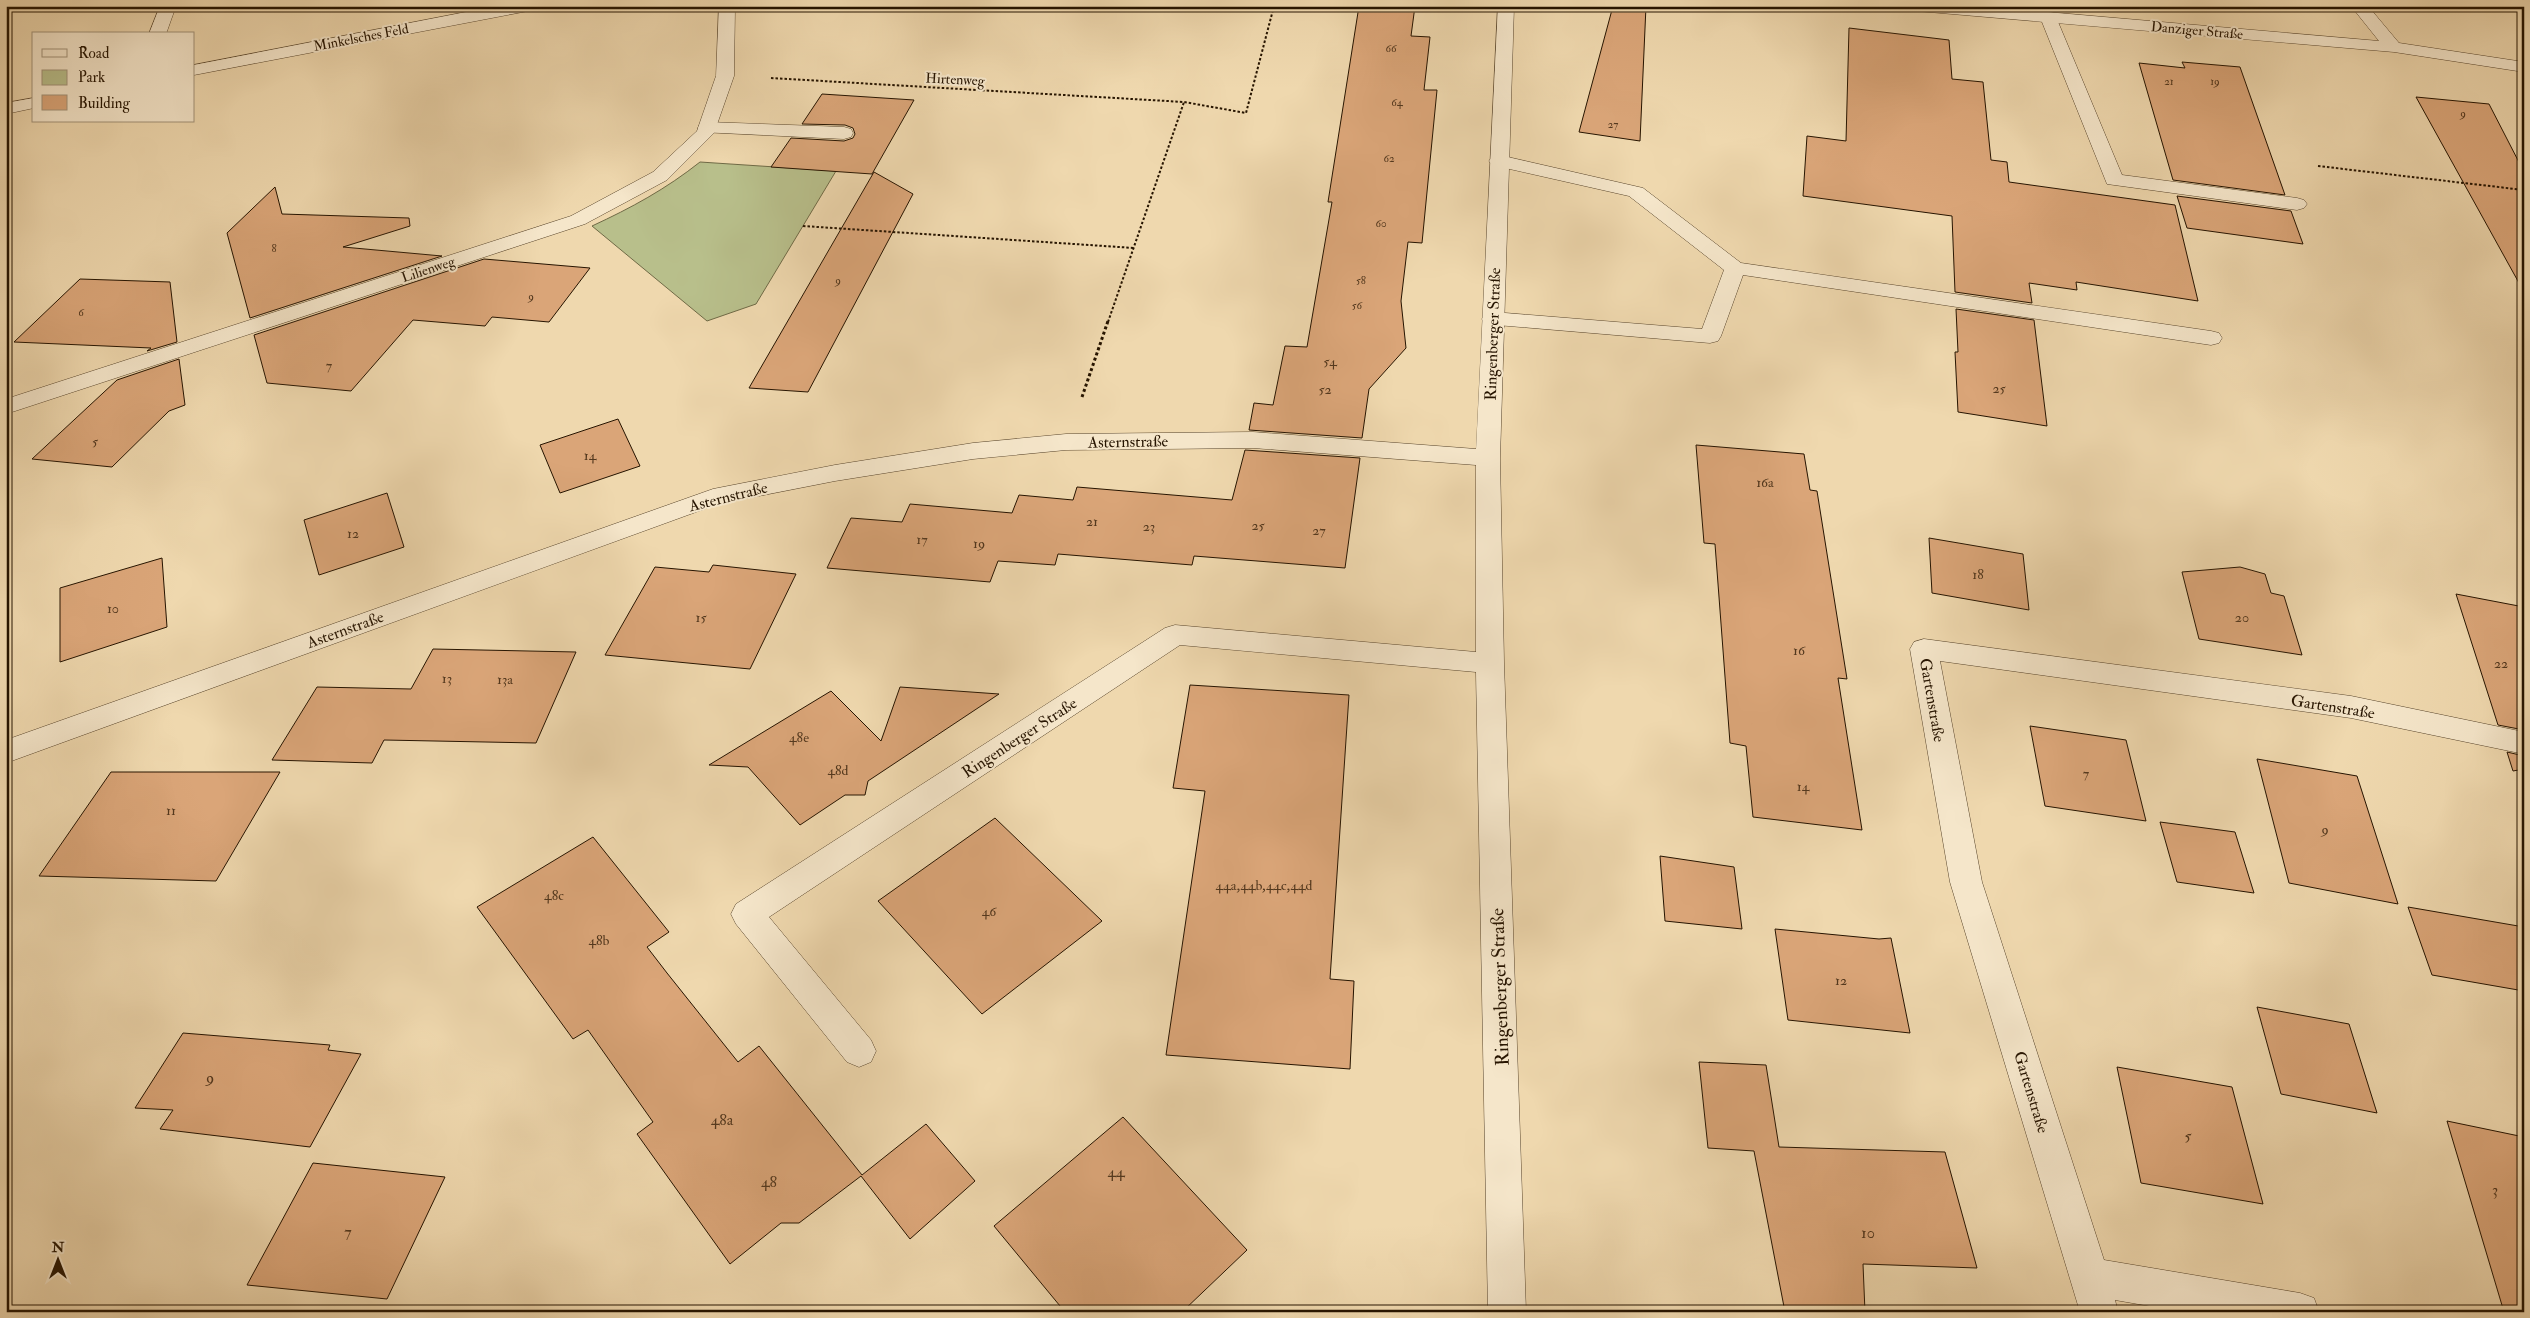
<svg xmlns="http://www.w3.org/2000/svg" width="2530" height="1318" font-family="'IM FELL Double Pica',serif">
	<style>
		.green { fill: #b8bf8b; stroke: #6f6a46 }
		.building { fill: #daa578; stroke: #261400 }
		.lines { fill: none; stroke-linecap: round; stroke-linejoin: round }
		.lane-casing { stroke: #58452c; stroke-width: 1 }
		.street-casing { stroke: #58452c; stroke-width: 1 }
		.path-far1 { stroke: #261400; stroke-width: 2; stroke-dasharray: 2.5 2; stroke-linecap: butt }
		.path { stroke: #261400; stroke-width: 3; stroke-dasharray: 3 2.5; stroke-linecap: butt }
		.lane { fill: #f5e6ca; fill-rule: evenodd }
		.street { fill: #f5e6ca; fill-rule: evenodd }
		.labels { text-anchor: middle; stroke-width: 4; stroke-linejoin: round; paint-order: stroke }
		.far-number-label { font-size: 11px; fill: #53381e }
		.far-street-label { font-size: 14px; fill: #261400; stroke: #f5e6ca }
		.number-label { font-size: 14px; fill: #53381e }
		.street-label { font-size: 16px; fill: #261400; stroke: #f5e6ca }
		.near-number-label { font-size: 16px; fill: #53381e }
		.near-street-label { font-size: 19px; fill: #261400; stroke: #f5e6ca }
	</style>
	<rect width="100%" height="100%" fill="#efd8ae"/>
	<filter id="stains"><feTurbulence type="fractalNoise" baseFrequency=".004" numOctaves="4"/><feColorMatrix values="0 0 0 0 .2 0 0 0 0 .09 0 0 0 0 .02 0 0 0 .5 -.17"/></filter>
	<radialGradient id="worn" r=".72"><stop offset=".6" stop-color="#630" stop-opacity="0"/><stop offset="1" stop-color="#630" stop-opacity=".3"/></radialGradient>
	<path class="green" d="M700,162L836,171L756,304L707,321L592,226C631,208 666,189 700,162Z"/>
	<g class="building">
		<polygon points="1359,6 1415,6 1411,36 1430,37 1424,90 1437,90 1422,243 1408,242 1401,301 1406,348 1369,389 1362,438 1249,430 1254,403 1273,405 1285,346 1307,347 1332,202 1328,202"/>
		<polygon points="1613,6 1646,6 1640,141 1579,132"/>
		<polygon points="1849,28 1949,40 1952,79 1983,82 1991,160 2007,162 2009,182 2175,205 2198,301 2076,282 2077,290 2029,283 2032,303 1955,292 1952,216 1803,196 1807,136 1846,141"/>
		<polygon points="2182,62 2240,67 2285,195 2173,180 2139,63 2185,68"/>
		<polygon points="822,94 914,100 872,174 771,167 791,138 844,141 853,138 855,134 853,128 845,125 802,124"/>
		<polygon points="2416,97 2489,104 2524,172 2524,292"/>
		<polygon points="874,172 913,194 808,392 749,388"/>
		<polygon points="275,187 282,214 409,218 410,226 343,247 442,256 250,318 227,233"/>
		<polygon points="2177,196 2291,211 2303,244 2187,228"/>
		<polygon points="484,259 590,268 549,322 492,317 485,326 413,320 351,391 267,383 254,335"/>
		<polygon points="80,279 170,282 177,342 147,351 151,348 14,342"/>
		<polygon points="1956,309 2034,320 2047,426 1958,412 1955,352 1958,352"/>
		<polygon points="179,359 185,405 169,411 112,467 32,459 117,380"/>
		<polygon points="618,419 640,466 560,493 540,445"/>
		<polygon points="1696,445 1804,454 1810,490 1817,491 1847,679 1838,678 1862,830 1753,817 1746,746 1730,743 1715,544 1704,543"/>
		<polygon points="1245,450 1360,458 1345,568 1194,556 1192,565 1058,554 1055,565 998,561 990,582 827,568 851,518 902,522 910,504 1012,513 1019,495 1073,500 1077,487 1232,500"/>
		<polygon points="387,493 404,547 319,575 304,520"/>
		<polygon points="1929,538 2023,554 2029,610 1932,593"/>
		<polygon points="162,558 167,627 60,662 60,588"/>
		<polygon points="713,565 796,574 750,669 605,655 655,567 709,572"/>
		<polygon points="2240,567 2265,574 2271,593 2284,596 2302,655 2199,639 2182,572"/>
		<polygon points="2456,594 2524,607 2524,730 2498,725"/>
		<polygon points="433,649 576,652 536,743 384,740 372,763 272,760 317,687 411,689"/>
		<polygon points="1190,685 1349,695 1330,979 1354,981 1350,1069 1166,1055 1205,791 1173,788"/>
		<polygon points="900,687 999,694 868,781 865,795 845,795 800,825 748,767 709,765 831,691 881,741"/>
		<polygon points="2030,726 2126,740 2146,821 2045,806"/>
		<polygon points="2507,752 2524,756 2524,769 2513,771"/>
		<polygon points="2257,759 2357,776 2398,904 2289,883"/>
		<polygon points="111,772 280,772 216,881 39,876"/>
		<polygon points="995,818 1102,921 982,1014 878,901"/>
		<polygon points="2160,822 2235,832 2254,893 2177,882"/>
		<polygon points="593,837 669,932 647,947 667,973 738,1062 759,1046 862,1175 926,1124 975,1181 910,1239 861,1176 799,1223 781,1223 730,1264 637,1134 653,1122 588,1030 573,1039 477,907"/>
		<polygon points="1660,856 1734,867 1742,929 1665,921"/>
		<polygon points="2408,907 2524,927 2524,991 2432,975"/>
		<polygon points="1775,929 1879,939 1891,938 1910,1033 1788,1020"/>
		<polygon points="2257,1007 2349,1024 2377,1113 2281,1094"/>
		<polygon points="183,1033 330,1045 328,1050 361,1054 310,1147 160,1129 173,1110 135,1108"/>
		<polygon points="1699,1062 1766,1065 1779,1147 1945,1152 1977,1268 1863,1264 1865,1312 1785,1312 1754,1151 1708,1148"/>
		<polygon points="2117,1067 2232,1087 2263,1204 2141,1183"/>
		<polygon points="1123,1117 1247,1250 1182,1312 1065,1312 994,1226"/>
		<polygon points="2447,1121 2524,1137 2524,1312 2504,1312"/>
		<polygon points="313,1163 445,1177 387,1299 247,1285"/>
	</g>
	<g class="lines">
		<g class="lane-casing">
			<g id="lane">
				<polygon points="2048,12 2054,13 2056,17 2122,175 2297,198 2304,200 2307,204 2304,208 2297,210 2107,184 2040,17 2042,13"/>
				<polygon points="707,122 844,127 851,129 853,133 851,137 844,139 700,132 698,128 700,124"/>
				<polygon points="1499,155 1643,188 1741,263 2211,331 2219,333 2222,338 2219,343 2211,345 1743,275 1721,336 1718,341 1710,343 1485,324 1482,319 1485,314 1493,312 1702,329 1724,270 1629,196 1492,165 1489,161 1492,157"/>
			</g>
		</g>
		<g class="street-casing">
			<g id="street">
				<polygon points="160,6 176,6 166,34 149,34"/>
				<polygon points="497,6 536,6 528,11 194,75 194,65"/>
				<polygon points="719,6 735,6 734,76 714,133 667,180 585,224 6,414 6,399 571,216 653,172 697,131 716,76"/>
				<polygon points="1498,6 1514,6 1500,458 1504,663 1526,1312 1488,1312 1476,672 1180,645 769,917 871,1040 876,1051 871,1062 859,1067 847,1062 736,924 731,914 736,904 1165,628 1175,625 1476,652 1476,465 1253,448 1066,450 973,459 835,481 718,504 6,763 6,740 713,489 835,465 973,443 1066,434 1253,432 1476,449"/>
				<polygon points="1909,6 1978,6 2379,41 2351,6 2368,6 2399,43 2524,62 2524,72 2394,52 1917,11"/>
				<polygon points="34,98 34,108 6,114 6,103"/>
				<polygon points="1924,639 2351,696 2524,732 2524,754 2351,718 1940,661 1982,882 2104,1260 2300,1293 2314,1298 2319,1312 2184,1312 2115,1300 2118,1312 2080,1312 1950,882 1910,649 1914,642"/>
			</g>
		</g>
		<g class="path-far1">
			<polyline points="771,78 1184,102 1246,113 1274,6"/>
			<polyline points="2318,166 2524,190"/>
			<polyline points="803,226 1134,248"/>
			<polyline points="1108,322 1184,102"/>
		</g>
		<polyline class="path" points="1082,397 1108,321"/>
		<use href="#lane" class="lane"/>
		<use href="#street" class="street"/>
	</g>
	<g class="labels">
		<g class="far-number-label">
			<text x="1391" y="52">66</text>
			<text x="2169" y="85">21</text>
			<text x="2215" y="85">19</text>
			<text x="1397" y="106">64</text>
			<text x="2463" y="117">9</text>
			<text x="1613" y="128">27</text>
			<text x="1389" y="162">62</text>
			<text x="1381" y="227">60</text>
			<text x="274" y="252">8</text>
			<text x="838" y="284">9</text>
			<text x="1361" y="284">58</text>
			<text x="531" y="300">9</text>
			<text x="1357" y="309">56</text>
			<text x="81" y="316">6</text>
		</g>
		<g class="far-street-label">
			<text transform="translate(2197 30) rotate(5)" y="5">Danziger Straße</text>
			<text transform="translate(361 37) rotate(-11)" y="5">Minkelsches Feld</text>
			<text transform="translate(955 79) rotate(3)" y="5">Hirtenweg</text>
			<text transform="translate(428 269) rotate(-18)" y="5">Lilienweg</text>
		</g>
		<g class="number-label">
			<text x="1330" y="366">54</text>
			<text x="329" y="370">7</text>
			<text x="1999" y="393">25</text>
			<text x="1325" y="394">52</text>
			<text x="95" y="446">5</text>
			<text x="590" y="460">14</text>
			<text x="1765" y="487">16a</text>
			<text x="1092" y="526">21</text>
			<text x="1258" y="530">25</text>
			<text x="1149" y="531">23</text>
			<text x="1319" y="535">27</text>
			<text x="353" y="538">12</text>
			<text x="922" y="544">17</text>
			<text x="979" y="548">19</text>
			<text x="1978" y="579">18</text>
			<text x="113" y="613">10</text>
			<text x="701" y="622">15</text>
			<text x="2242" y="622">20</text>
			<text x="1799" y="655">16</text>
			<text x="2501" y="668">22</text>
			<text x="447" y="683">13</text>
			<text x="505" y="684">13a</text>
			<text x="799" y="742">48e</text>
			<text x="838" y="775">48d</text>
			<text x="2086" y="778">7</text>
			<text x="1803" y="791">14</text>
			<text x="171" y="815">11</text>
			<text x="2325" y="834">9</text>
			<text x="1264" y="890">44a,44b,44c,44d</text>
			<text x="554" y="900">48c</text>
			<text x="989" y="916">46</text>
			<text x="599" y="945">48b</text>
			<text x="1841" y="985">12</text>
		</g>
		<g class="street-label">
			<text transform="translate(1492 334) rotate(-88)" y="6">Ringenberger Straße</text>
			<text transform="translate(1128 441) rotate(-1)" y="6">Asternstraße</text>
			<text transform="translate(728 496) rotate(-14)" y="6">Asternstraße</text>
			<text transform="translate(345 629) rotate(-20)" y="6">Asternstraße</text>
			<text transform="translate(1933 700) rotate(80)" y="6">Gartenstraße</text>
			<text transform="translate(2333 706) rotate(9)" y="6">Gartenstraße</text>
			<text transform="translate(1019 737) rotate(-33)" y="6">Ringenberger Straße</text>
			<text transform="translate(2032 1092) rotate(73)" y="6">Gartenstraße</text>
		</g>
		<g class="near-number-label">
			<text x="210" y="1083">9</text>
			<text x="722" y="1125">48a</text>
			<text x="2188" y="1141">5</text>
			<text x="1116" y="1177">44</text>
			<text x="769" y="1187">48</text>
			<text x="2495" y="1195">3</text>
			<text x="348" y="1237">7</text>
			<text x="1868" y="1238">10</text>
		</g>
		<g class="near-street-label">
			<text transform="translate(1499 987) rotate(-92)" y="7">Ringenberger Straße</text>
		</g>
	</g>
	<rect width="2530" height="1318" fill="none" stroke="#efd8ae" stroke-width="25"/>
	<rect x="8" y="8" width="2515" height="1303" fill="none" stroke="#261400" stroke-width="2.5"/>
	<rect x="12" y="12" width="2505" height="1293" fill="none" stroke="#261400"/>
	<rect x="32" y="32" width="162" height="90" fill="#f5e6ca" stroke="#a29279"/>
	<rect x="42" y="49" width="25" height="8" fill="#f5e6ca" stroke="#a29279"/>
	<text x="78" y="58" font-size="15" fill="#261400">Road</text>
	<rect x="42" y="70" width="25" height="15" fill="#b8bf8b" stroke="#a29279"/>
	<text x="78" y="82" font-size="15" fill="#261400">Park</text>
	<rect x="42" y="95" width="25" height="15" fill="#daa578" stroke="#a29279"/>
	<text x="78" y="108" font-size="15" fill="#261400">Building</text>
	<g transform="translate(58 1260)" stroke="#f5e6ca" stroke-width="4" paint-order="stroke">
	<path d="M0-4L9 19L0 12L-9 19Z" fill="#261400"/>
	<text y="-8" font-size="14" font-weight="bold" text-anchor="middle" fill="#261400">N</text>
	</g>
	<rect width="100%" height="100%" filter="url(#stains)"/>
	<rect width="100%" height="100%" fill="url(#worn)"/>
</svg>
